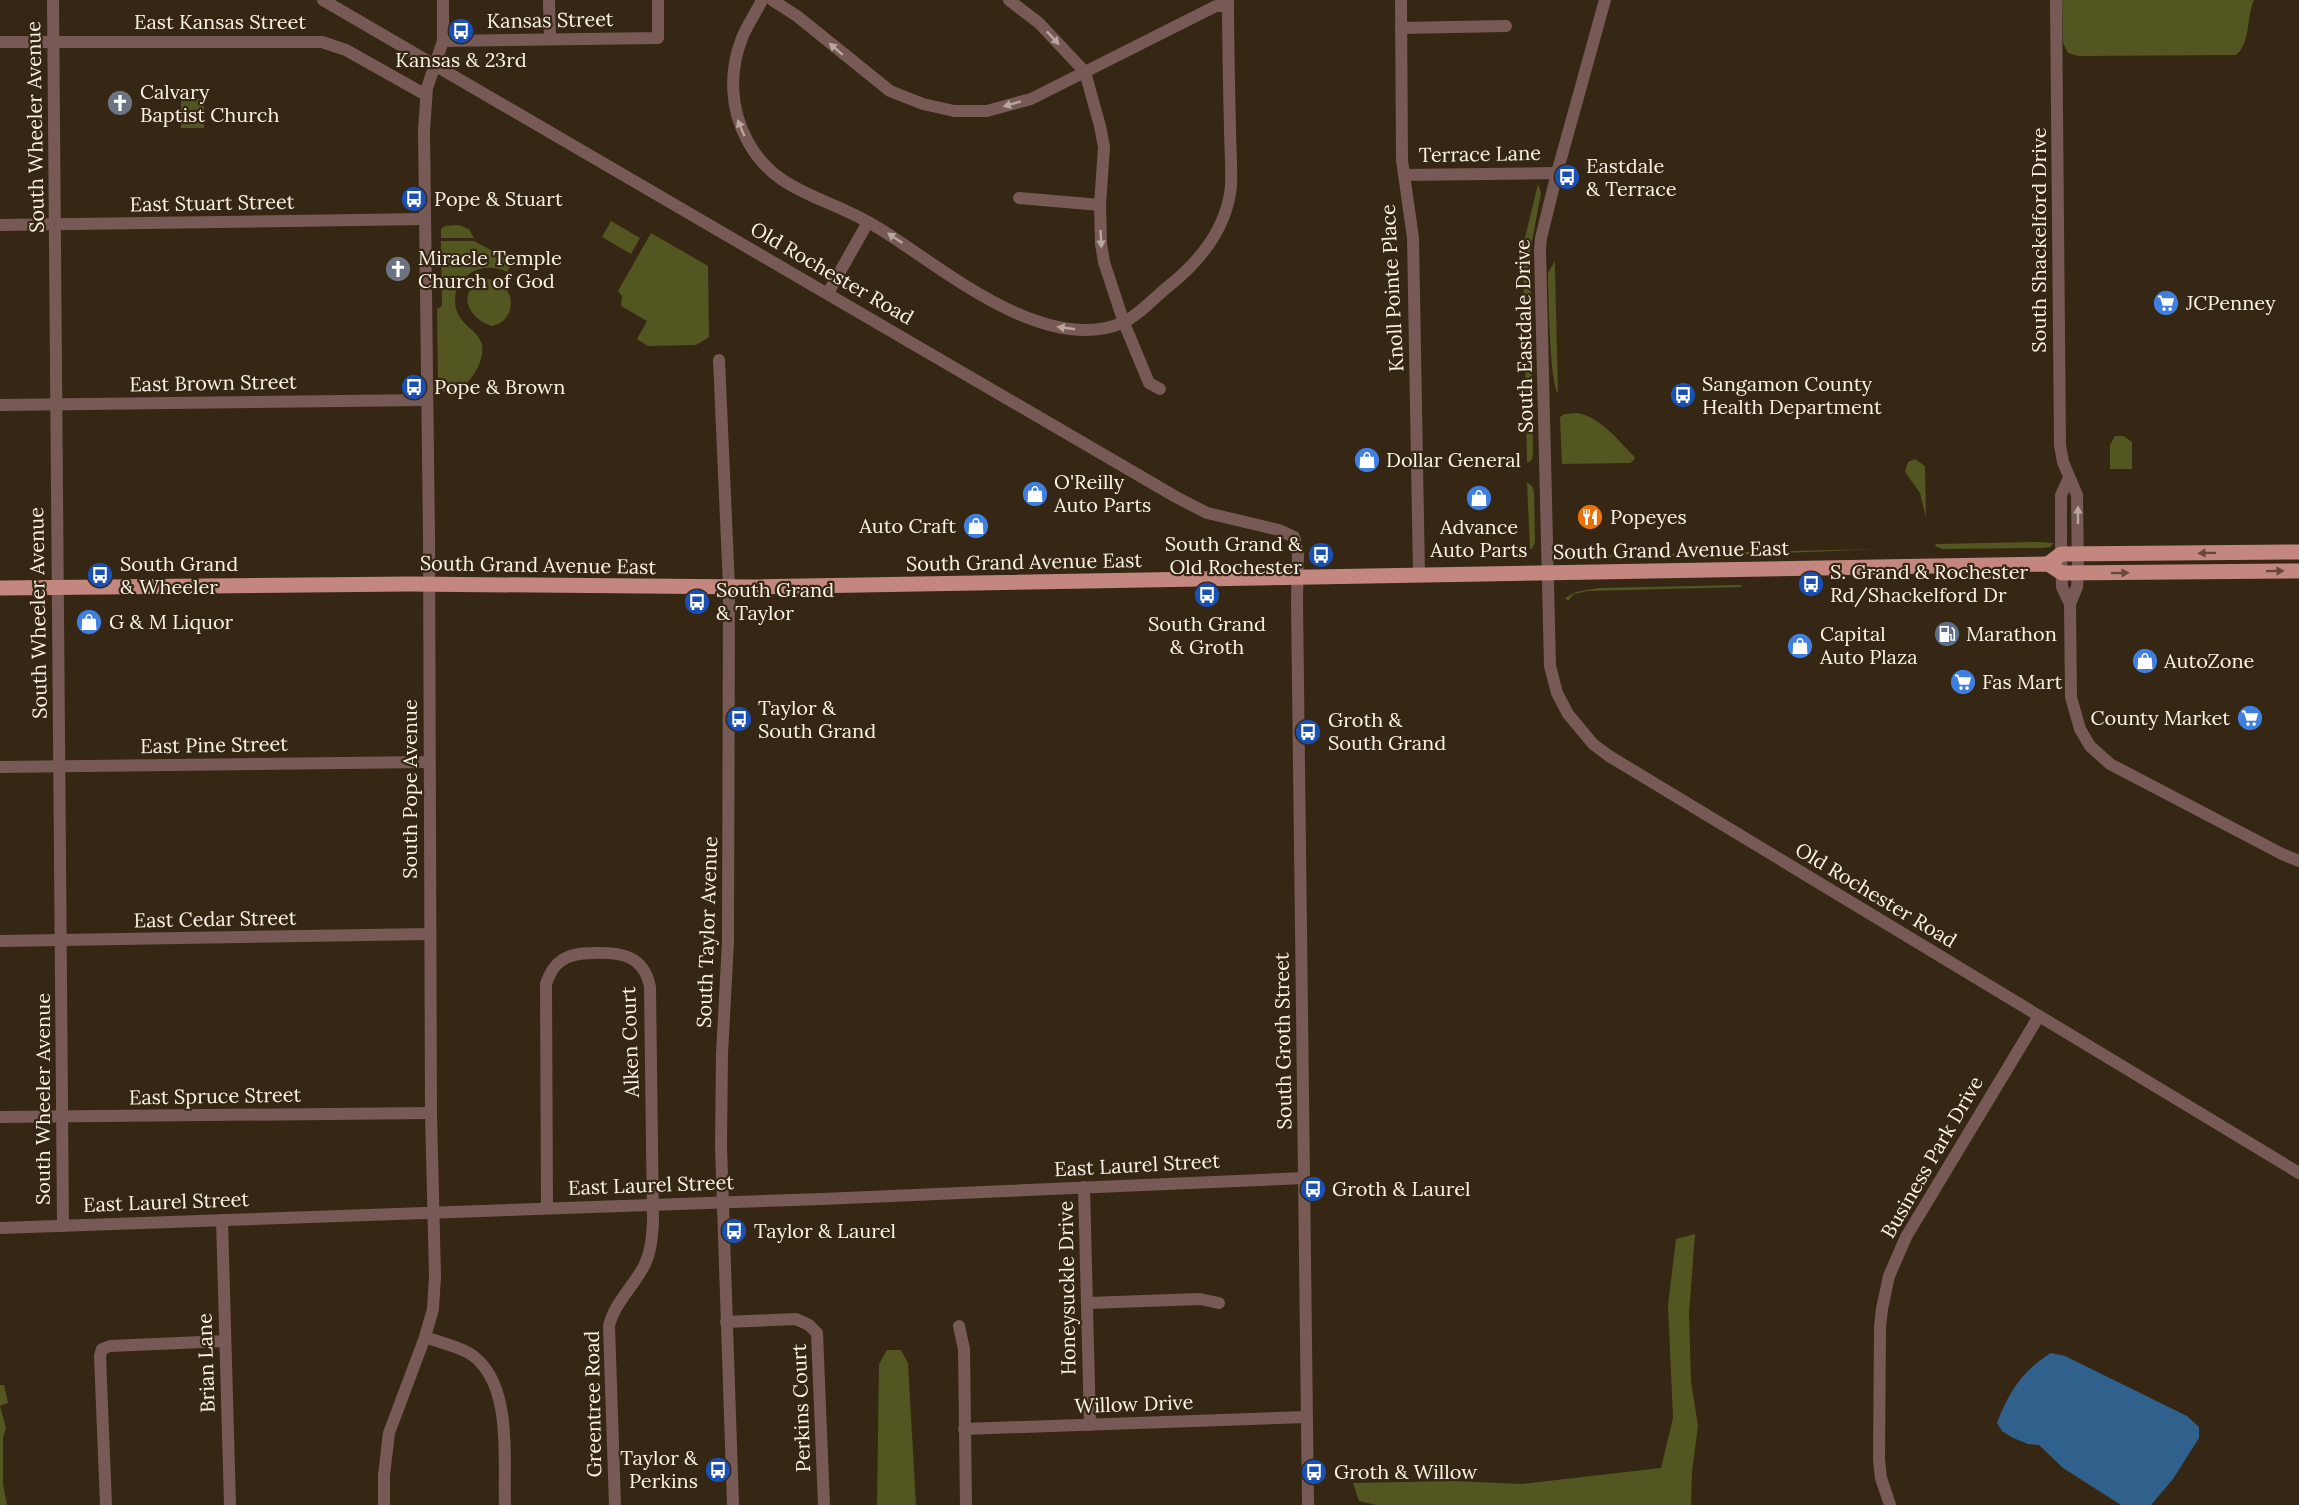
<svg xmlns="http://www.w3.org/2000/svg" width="2299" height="1505" font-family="Lora,serif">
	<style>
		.green { fill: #535621 }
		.water { fill: #30608c }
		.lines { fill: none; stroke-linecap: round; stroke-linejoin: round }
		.minor { stroke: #775955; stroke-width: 12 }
		.major { stroke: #c3877f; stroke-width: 15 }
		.oneway { fill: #b9a69e }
		.oneway2 { fill: #674939 }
		.labels { text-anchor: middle; stroke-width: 4.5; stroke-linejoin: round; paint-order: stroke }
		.street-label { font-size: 20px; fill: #fbf2e6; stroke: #352713 }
		.poi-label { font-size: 20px; fill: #fbf2e6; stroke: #352713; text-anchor: start }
	</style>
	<rect width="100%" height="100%" fill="#352713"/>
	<g class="green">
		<path d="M2062,0H2254C2246,18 2251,43 2236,55L2078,56L2068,53L2063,43Z"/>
		<rect x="181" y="99" width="23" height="29"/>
		<polygon points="1538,184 1541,193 1530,252 1533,453 1532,460 1527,463 1523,246"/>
		<polygon points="611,221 640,238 631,254 602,237"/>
		<polygon points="459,225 469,229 474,238 441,238 441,229 445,226"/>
		<polygon points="651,233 708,266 709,337 696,345 648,346 637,339 647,321 621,306 622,296 618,291"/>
		<path d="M441,241H474L513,262L507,272C482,259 449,278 456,308C460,326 479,330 482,345C486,365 460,403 438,389L437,309L442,306Z"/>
		<path d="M1555,261V270L1558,393C1550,382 1549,305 1548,286V273Z"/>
		<path d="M489,279C517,283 518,321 492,326C464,318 456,285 489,279Z"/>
		<path d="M1578,413C1602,418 1618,441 1635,457L1634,460L1630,463L1562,464L1560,417L1565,414Z"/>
		<polygon points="2115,436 2124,436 2132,442 2132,469 2110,469 2110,445"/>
		<polygon points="1915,459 1925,466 1926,518 1920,493 1905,472 1908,462"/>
		<polygon points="1527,482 1532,486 1534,492 1535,542 1532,549 1530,549"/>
		<polygon points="2038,542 2054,543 2050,547 2043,548 1943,549 1935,546 1936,544"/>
		<polygon points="1571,548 1578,556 1880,549 1733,555 1580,557 1567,552"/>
		<polygon points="1740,585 1742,587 1588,591 1574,594 1568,601 1565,598 1576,592 1598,588"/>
		<polygon points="1695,1234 1689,1313 1691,1381 1698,1426 1692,1472 1691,1505 1376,1505 1359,1501 1353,1483 1454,1481 1521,1484 1661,1468 1673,1418 1668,1305 1676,1239"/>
		<polygon points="887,1350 901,1350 908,1363 916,1505 877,1505 879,1364"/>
		<polygon points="0,1385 4,1385 8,1403 0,1406 6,1428 3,1438 3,1484 7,1505 0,1505"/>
	</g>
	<path class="water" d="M2051,1353L2065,1356L2187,1416L2199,1427V1438L2173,1479L2151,1505H2121L2063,1468L2039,1445L2028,1444L2013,1438L2002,1431L1997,1423C2008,1393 2024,1369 2051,1353Z"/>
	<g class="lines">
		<g class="minor">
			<polyline points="53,0 63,1226"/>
			<polyline points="323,0 1176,497 1207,513 1279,530 1294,537 1298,553 1297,601 1308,1505"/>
			<polyline points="549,0 550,39"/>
			<path d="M762,0C756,13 747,25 742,38C729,71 730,108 747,140C769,182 804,192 844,210C862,218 878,227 894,238C952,276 1048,354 1122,323C1137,317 1157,295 1170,285C1201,260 1227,227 1231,186C1232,167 1230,147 1230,129C1229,86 1228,43 1228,0"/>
			<polyline points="772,0 797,16 890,91 923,104 954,111 987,111 1031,99 1216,6 1228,6"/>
			<polyline points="1009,0 1039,23 1085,72 1100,126 1104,147 1100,205 1101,244 1104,262 1124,323 1149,383 1160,389"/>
			<polyline points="1401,0 1402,160 1413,238 1419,575"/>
			<polyline points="1605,0 1557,173 1541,238 1540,250 1550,666 1557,693 1568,714 1593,744 1609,756 2299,1173"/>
			<polyline points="2056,0 2060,445 2063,462 2077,495 2078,573 2077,587 2070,604 2071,697 2080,729 2090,746 2110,764 2282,854 2299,861"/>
			<polyline points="1401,28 1506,26"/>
			<polyline points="443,41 658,38 658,0"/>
			<polyline points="0,42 322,42 346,50 426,95"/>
			<polyline points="1404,175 1557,173"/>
			<polyline points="1019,198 1100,205"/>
			<polyline points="0,225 425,219"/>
			<polyline points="828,293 868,222"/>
			<polyline points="719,360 729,587 728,942 722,1054 721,1146 733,1505"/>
			<polyline points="0,405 427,400"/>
			<polyline points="2069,478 2061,495 2061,554 2062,587 2070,604"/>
			<polyline points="0,767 429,762"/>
			<polyline points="0,941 430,934"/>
			<polyline points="0,1117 431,1113"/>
			<polyline points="1084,1187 1090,1425"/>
			<path d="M547,1208L546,984C549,975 553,966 561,961C570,954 582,953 593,953C620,952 644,955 650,987L653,1223C652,1237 651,1251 645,1264C635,1285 614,1303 609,1326L615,1505"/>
			<polyline points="222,1220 230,1505"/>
			<polyline points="0,1228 822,1199 1304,1178"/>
			<polyline points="1088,1303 1200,1299 1219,1303"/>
			<polyline points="726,1322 796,1319 809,1325 817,1333 824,1505"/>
			<polyline points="959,1326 964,1349 966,1505"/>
			<path d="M425,1337C439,1342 456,1346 469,1353C514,1381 503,1460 505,1505"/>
			<polyline points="964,1429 1306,1417"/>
			<polyline points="106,1505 100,1356 102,1349 110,1346 225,1341"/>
			<polyline points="384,1505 384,1475 389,1433 425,1337 433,1309 435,1276 431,1113 429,536 424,130 427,88 443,41 443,0"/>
			<polyline points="1890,1505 1881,1478 1879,1460 1880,1327 1882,1309 1889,1276 1906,1237 2039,1016"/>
		</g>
		<g class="major">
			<polyline points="2048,564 2061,554 2299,552"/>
			<polyline points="0,588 409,584 751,587 2048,564 2062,573 2299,571"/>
		</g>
	</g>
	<defs><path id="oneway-solid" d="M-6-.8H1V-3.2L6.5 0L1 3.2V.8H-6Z" transform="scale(1.5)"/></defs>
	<g class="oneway">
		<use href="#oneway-solid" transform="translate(1053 38) rotate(47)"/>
		<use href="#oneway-solid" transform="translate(836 49) rotate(-139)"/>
		<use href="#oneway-solid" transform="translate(1012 104) rotate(164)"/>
		<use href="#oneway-solid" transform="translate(741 128) rotate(-113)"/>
		<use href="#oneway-solid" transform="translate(895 238) rotate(-146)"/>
		<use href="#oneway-solid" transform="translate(1101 239) rotate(87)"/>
		<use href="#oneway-solid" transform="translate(1066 328) rotate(-172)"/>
		<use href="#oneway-solid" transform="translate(2078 515) rotate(-90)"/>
	</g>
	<g class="oneway2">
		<use href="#oneway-solid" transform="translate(2207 553) rotate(179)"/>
		<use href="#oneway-solid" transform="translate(2275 571) rotate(-1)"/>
		<use href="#oneway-solid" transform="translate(2120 573) rotate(-1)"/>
	</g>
	<defs>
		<g id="bus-disc" transform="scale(1.35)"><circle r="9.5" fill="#1a4fb4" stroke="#352713"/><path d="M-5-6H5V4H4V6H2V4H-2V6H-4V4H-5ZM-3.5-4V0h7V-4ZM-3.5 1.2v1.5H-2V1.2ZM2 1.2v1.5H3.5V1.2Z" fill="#fff"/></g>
		<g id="church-disc" transform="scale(1.35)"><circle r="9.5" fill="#6b7280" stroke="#352713"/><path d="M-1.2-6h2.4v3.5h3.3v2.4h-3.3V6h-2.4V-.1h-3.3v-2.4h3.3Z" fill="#fff"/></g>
		<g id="supermarket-disc" transform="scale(1.35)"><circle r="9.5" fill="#3f7fe0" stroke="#352713"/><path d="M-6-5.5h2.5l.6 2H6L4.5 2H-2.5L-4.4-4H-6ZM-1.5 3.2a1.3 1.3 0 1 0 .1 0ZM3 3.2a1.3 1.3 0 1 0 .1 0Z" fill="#fff"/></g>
		<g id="shop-disc" transform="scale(1.35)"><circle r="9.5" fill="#3f7fe0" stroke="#352713"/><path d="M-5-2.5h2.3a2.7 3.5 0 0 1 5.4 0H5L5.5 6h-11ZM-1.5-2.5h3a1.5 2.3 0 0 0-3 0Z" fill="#fff"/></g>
		<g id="restaurant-disc" transform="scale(1.35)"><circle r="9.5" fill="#e8710a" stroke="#352713"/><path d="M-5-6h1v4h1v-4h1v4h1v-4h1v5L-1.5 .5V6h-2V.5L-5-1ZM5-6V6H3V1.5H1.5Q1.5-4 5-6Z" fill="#fff"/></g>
		<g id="fuel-disc" transform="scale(1.35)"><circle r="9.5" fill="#5c6f8a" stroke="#352713"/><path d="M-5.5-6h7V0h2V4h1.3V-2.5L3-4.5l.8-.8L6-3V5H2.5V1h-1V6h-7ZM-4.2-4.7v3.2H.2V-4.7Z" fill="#fff"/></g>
	</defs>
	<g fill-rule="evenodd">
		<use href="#bus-disc" x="461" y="31"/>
		<use href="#church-disc" x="120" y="103"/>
		<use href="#bus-disc" x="1567" y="177"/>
		<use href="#bus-disc" x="414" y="199"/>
		<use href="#church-disc" x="398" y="269"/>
		<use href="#supermarket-disc" x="2166" y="303"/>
		<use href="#bus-disc" x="414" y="387"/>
		<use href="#bus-disc" x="1683" y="395"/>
		<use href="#shop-disc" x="1367" y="460"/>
		<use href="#shop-disc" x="1035" y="494"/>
		<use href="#shop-disc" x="1479" y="498"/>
		<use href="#restaurant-disc" x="1590" y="517"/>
		<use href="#shop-disc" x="976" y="526"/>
		<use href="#bus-disc" x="1321" y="555"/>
		<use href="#bus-disc" x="100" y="575"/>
		<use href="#bus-disc" x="1811" y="584"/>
		<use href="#bus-disc" x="1207" y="595"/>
		<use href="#bus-disc" x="697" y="602"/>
		<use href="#shop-disc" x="89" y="622"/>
		<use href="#fuel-disc" x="1947" y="634"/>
		<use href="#shop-disc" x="1800" y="646"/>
		<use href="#shop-disc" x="2145" y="661"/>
		<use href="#supermarket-disc" x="1963" y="682"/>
		<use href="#supermarket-disc" x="2250" y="718"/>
		<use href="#bus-disc" x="739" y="719"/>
		<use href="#bus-disc" x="1308" y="732"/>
		<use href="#bus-disc" x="1313" y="1189"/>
		<use href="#bus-disc" x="734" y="1231"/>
		<use href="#bus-disc" x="718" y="1470"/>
		<use href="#bus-disc" x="1314" y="1472"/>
	</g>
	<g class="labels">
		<g class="street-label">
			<text transform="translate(550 20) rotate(-1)" y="7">Kansas Street</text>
			<text x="220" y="29">East Kansas Street</text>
			<text transform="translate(35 127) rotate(-91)" y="7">South Wheeler Avenue</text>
			<text transform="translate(1480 154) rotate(-1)" y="7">Terrace Lane</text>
			<text transform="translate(212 203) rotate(-1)" y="7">East Stuart Street</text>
			<text transform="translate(2039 240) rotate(-90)" y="7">South Shackelford Drive</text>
			<text transform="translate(832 273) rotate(30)" y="7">Old Rochester Road</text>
			<text transform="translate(1392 288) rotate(-93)" y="7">Knoll Pointe Place</text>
			<text transform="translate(1524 336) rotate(-91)" y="7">South Eastdale Drive</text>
			<text transform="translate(213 383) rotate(-1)" y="7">East Brown Street</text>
			<text transform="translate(1671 550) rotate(-1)" y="7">South Grand Avenue East</text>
			<text transform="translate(1024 562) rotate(-1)" y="7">South Grand Avenue East</text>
			<text transform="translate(538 565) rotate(1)" y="7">South Grand Avenue East</text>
			<text transform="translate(38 613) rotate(-91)" y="7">South Wheeler Avenue</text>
			<text transform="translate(214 745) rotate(-1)" y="7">East Pine Street</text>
			<text transform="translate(410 789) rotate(-90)" y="7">South Pope Avenue</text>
			<text transform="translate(1876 895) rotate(31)" y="7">Old Rochester Road</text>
			<text transform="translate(215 919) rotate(-1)" y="7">East Cedar Street</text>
			<text transform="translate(707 932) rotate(-88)" y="7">South Taylor Avenue</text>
			<text transform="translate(1283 1041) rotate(-91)" y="7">South Groth Street</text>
			<text transform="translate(630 1042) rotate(-92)" y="7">Alken Court</text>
			<text transform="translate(215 1096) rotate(-1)" y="7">East Spruce Street</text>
			<text transform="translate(43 1099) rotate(-90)" y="7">South Wheeler Avenue</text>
			<text transform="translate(1932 1157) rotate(-60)" y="7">Business Park Drive</text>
			<text transform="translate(1137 1165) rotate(-3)" y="7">East Laurel Street</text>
			<text transform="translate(651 1185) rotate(-2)" y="7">East Laurel Street</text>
			<text transform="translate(166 1202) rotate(-2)" y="7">East Laurel Street</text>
			<text transform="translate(1067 1288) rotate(-91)" y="7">Honeysuckle Drive</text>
			<text transform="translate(206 1363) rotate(-92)" y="7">Brian Lane</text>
			<text transform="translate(593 1404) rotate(-91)" y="7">Greentree Road</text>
			<text transform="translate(1134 1404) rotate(-2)" y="7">Willow Drive</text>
			<text transform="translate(801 1408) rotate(-92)" y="7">Perkins Court</text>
		</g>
		<g class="poi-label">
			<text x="461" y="67" text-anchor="middle">Kansas &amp; 23rd</text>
			<text x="140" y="99">Calvary<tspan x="140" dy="23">Baptist Church</tspan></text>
			<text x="1586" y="173">Eastdale<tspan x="1586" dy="23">&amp; Terrace</tspan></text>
			<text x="434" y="206">Pope &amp; Stuart</text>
			<text x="418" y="265">Miracle Temple<tspan x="418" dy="23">Church of God</tspan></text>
			<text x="2186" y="310">JCPenney</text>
			<text x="1702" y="391">Sangamon County<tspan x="1702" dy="23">Health Department</tspan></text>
			<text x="434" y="394">Pope &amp; Brown</text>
			<text x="1386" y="467">Dollar General</text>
			<text x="1054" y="489">O'Reilly<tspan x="1054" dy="23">Auto Parts</tspan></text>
			<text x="1610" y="524">Popeyes</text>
			<text x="956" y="533" text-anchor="end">Auto Craft</text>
			<text x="1479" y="534" text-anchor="middle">Advance<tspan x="1479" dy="23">Auto Parts</tspan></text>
			<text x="1302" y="551" text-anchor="end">South Grand &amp;<tspan x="1302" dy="23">Old Rochester</tspan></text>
			<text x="120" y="571">South Grand<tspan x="120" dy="23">&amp; Wheeler</tspan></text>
			<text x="1830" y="579">S. Grand &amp; Rochester<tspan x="1830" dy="23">Rd/Shackelford Dr</tspan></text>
			<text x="716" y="597">South Grand<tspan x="716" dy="23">&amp; Taylor</tspan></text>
			<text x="109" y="629">G &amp; M Liquor</text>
			<text x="1207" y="631" text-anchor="middle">South Grand<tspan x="1207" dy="23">&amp; Groth</tspan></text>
			<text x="1820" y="641">Capital<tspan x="1820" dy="23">Auto Plaza</tspan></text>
			<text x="1966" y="641">Marathon</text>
			<text x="2164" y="668">AutoZone</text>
			<text x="1982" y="689">Fas Mart</text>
			<text x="758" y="715">Taylor &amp;<tspan x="758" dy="23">South Grand</tspan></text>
			<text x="2230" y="725" text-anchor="end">County Market</text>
			<text x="1328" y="727">Groth &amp;<tspan x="1328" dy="23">South Grand</tspan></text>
			<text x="1332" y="1196">Groth &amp; Laurel</text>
			<text x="754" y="1238">Taylor &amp; Laurel</text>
			<text x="698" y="1465" text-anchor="end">Taylor &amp;<tspan x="698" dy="23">Perkins</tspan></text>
			<text x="1334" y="1479">Groth &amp; Willow</text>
		</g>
	</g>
</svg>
